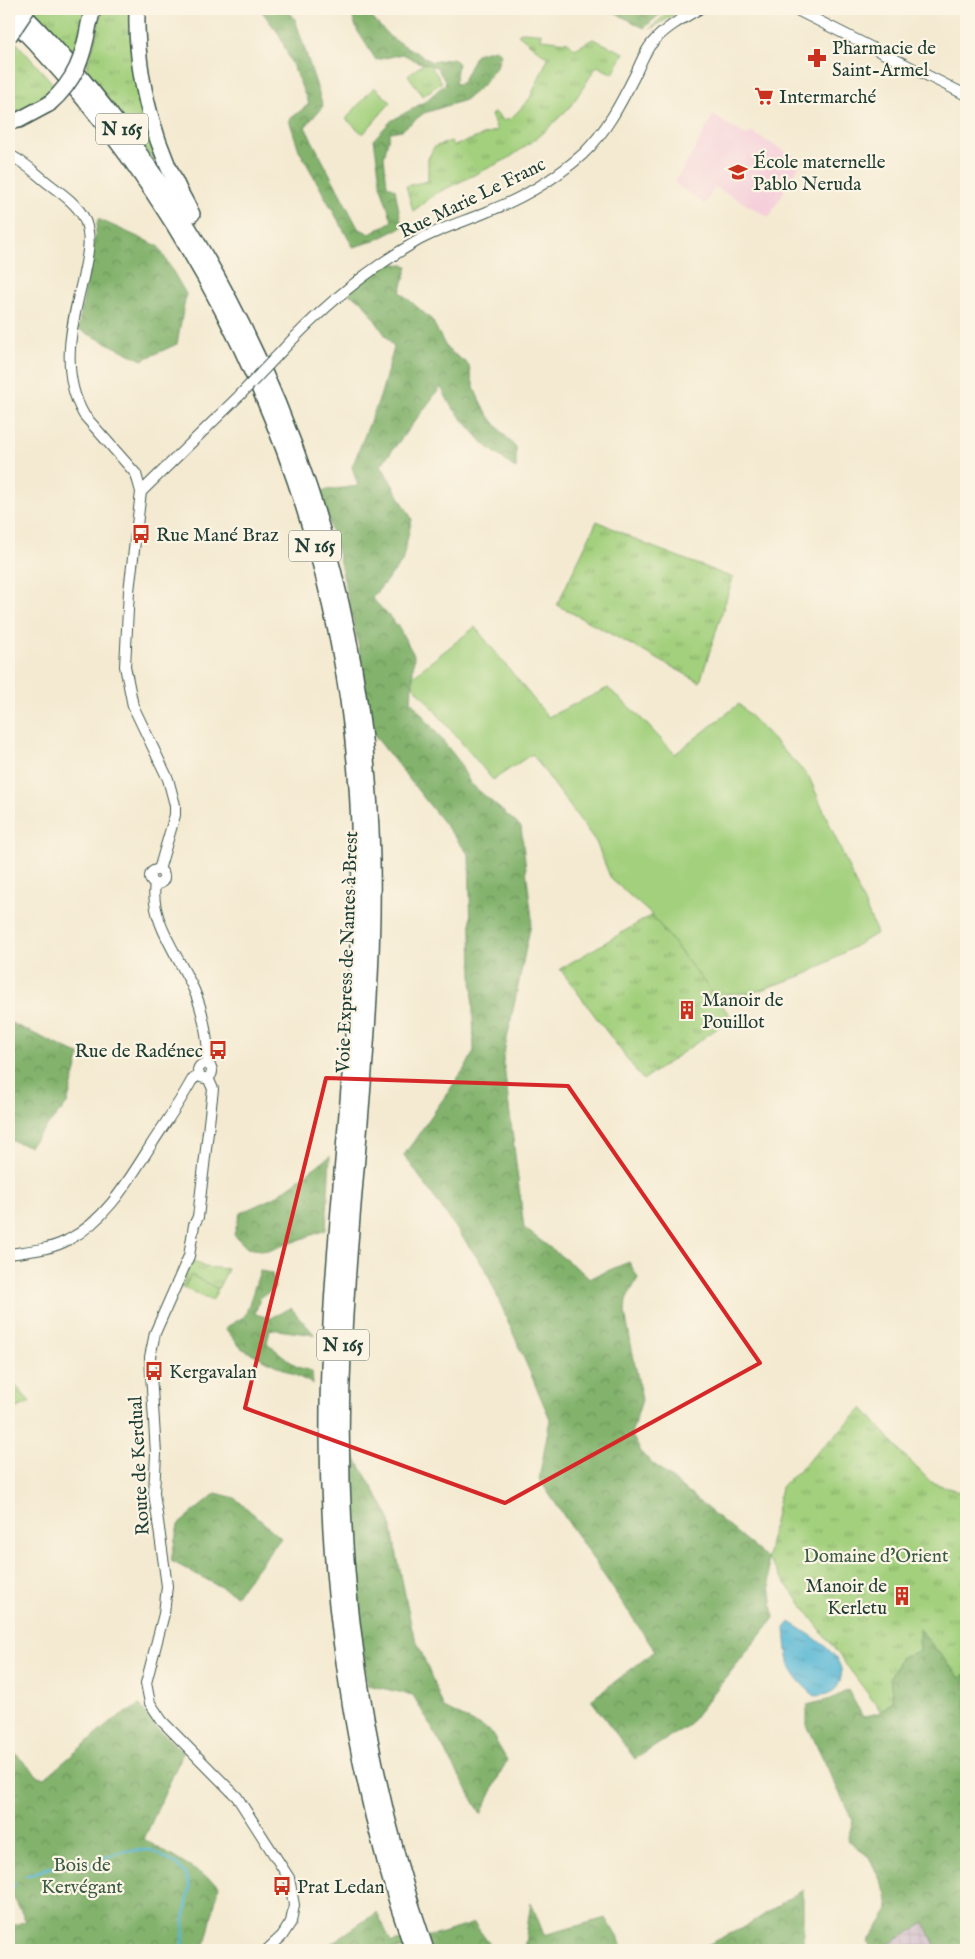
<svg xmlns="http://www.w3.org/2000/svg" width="975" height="1959" font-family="'IM FELL English',serif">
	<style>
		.built { fill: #f5cfda }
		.industrial { fill: url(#industrial-grid) }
		.grass { fill: url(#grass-tufts); stroke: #618658 }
		.forest { fill: url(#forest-crowns); stroke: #507850 }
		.pitch { fill: #a3d07d; stroke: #618658 }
		.water { fill: url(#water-ripples); stroke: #3b7a84 }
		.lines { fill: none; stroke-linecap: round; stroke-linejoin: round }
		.stream { stroke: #57b7d5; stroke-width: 2.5 }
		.minor-casing { stroke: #3f574c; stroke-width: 12 }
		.highway-casing { stroke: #3f574c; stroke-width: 18 }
		.minor { stroke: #fff; stroke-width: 10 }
		.highway { stroke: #fff; stroke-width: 15 }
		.minor-bridge-casing { stroke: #3f574c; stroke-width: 12; stroke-linecap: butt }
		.highway-bridge-casing { stroke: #3f574c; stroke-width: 18; stroke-linecap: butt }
		.minor-bridge { stroke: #fff; stroke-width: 10 }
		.highway-bridge { stroke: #fff; stroke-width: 15 }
		.marked { fill: none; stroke: #d62828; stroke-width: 4; stroke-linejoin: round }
		.labels { text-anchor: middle; stroke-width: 4.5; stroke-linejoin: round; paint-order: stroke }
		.shield { fill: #fcf5e5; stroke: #617469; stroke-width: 1 }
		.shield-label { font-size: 18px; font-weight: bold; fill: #1f3d34 }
		.poi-label { font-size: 19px; fill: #1f3d34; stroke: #fcf5e5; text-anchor: start }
		.street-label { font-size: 19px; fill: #1f3d34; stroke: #fcf5e5 }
		.park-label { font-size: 19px; fill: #395a43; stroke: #fcf5e5 }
	</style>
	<defs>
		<pattern id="industrial-grid" width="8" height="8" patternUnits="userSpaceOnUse" patternTransform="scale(1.25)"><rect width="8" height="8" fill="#d1bdcb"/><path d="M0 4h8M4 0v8" fill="none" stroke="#b3a3af"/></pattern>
		<pattern id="grass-tufts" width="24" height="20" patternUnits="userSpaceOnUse" patternTransform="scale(1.25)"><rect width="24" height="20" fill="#a3d07d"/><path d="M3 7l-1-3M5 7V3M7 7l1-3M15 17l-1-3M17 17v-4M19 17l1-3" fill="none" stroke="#84aa67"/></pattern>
		<pattern id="forest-crowns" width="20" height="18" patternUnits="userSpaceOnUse" patternTransform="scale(1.25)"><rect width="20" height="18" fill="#82b26c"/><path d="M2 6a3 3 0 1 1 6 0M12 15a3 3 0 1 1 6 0" fill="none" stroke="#6a925a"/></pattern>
		<pattern id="water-ripples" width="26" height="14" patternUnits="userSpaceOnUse" patternTransform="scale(1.25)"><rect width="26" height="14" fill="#57b7d5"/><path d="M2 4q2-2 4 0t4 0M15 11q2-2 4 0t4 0" fill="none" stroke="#4796ae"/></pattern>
	</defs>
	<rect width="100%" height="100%" fill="#fcf5e5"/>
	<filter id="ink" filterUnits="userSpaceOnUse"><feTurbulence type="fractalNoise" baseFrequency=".02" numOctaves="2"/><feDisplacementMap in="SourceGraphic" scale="10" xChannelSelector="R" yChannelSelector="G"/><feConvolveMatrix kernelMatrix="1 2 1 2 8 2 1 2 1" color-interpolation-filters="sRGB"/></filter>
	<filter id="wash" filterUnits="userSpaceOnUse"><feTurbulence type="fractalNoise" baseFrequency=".0096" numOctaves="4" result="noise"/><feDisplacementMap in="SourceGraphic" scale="20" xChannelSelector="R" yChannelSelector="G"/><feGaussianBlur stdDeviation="1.12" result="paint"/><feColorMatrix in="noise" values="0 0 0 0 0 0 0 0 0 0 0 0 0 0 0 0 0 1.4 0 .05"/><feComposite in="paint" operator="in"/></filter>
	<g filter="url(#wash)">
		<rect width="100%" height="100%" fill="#f4ead1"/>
		<polygon class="built" points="713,115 748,136 751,132 802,161 769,217 715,187 705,204 674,183 695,149"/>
		<polygon class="industrial" points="929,1890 966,1950 874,1950"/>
		<g class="grass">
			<polygon points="33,9 86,9 74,56 32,10"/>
			<polygon points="102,9 134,9 168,180 86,70 96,36"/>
			<polygon points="671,9 684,9 650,29"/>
			<polygon points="521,32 541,33 541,39 568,42 575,49 593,39 624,53 613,74 597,66 571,106 541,135 509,158 437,193 413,211 406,186 428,181 428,159 434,147 451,141 454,146 497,130 491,115 495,112 504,121 508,118 510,120 530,98 548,58 518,34"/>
			<polygon points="14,40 56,87 46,97 9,117 9,45"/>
			<polygon points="427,61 442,82 423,96 408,75"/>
			<polygon points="597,521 645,544 733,578 700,682 557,605"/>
			<polygon points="652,915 732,1018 643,1080 560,969"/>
			<polygon points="192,1260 205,1267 228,1269 218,1289 191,1275 184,1288 181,1287"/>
			<polygon points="9,1378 30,1402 9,1412"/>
			<polygon points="863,1408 901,1452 931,1482 966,1494 966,1706 911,1752 767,1558 781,1487"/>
		</g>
		<g class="forest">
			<polygon points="260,9 287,9 295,19 323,106 305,127 358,228 370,234 392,221 381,187 374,139 391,121 426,101 446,83 437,67 418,62 403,54 376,60 357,30 350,9 364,9 390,37 432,62 453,58 458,63 455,84 462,83 476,54 495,49 501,54 497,66 482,86 465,100 424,113 402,130 390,132 384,157 387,185 395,189 402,227 374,241 353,247 299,150 289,120 309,104 279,34"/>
			<polygon points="608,9 666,9 644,28"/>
			<polygon points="98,219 158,246 186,294 177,344 142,360 78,329"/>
			<path d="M386,262L408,266L400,292L432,320L447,349L469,365C475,404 491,420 516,448V469L484,444L451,406L441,387L381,465L412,519L402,562L372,598L397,625L414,655L411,701L458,760L470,783L521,827L532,919L503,1058L524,1228L590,1278L629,1262L638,1278L626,1300L625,1313L642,1400L631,1434L643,1455L767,1558L774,1618L687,1726L635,1759L591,1700L655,1651L539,1479L550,1419L486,1270L404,1155L467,1065L474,1051L469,855L371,731L362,662L350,607L337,549L319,491L358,486L352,467L380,397L394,348L362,301L345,292Z"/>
			<polygon points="9,1022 80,1055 67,1104 29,1146 9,1140"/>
			<polygon points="330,1156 326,1230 268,1251 247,1248 234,1235 240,1213 275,1197"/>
			<polygon points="260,1271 272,1273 275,1288 260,1298 255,1314 270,1318 291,1308 315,1335 270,1329 267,1343 297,1367 312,1371 313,1384 241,1348 225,1328 245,1316"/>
			<polygon points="349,1447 389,1516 412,1629 444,1708 490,1731 507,1760 481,1814 413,1695 367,1685 354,1570"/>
			<polygon points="216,1493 235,1498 281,1538 236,1595 171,1561 178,1525"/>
			<polygon points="919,1629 960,1678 966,1673 966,1950 937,1950 925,1923 879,1950 874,1950 868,1942 889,1910 887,1894 869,1857 847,1840 853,1821 807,1725 807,1705 831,1699 848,1690 863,1717 878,1713 893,1701 890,1678 900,1658 919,1651"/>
			<polygon points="140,1705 154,1725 183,1753 144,1839 219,1885 204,1950 9,1950 9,1927 26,1921 9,1889 9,1747 37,1775 45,1778 112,1721"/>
			<polygon points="803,1889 803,1947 810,1950 697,1950 750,1924"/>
			<polygon points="531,1902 544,1935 606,1918 625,1950 524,1950"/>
			<polygon points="377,1912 391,1942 440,1934 474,1923 494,1950 323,1949"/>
		</g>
		<g class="pitch">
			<polygon points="374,87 391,102 363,134 346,119"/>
			<polygon points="475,627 548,717 608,688 638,715 675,754 739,704 809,777 877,933 809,973 752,993 722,994 717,999 652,915 611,879 596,842 532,754 493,780 413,685 413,676"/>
			<polygon points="191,1275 218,1289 212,1301 184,1288"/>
		</g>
		<path class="water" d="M790,1622C807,1633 850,1656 840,1681C836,1693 827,1695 815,1696C787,1673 788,1663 785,1628Z"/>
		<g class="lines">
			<g class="stream">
				<polyline points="26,1876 48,1868 75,1864 88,1867 104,1858 123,1851 150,1850 177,1864 186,1875 190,1887 184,1919 183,1950"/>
				<polyline points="9,1892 15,1884"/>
			</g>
		</g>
	</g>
	<g filter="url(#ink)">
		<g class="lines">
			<g class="minor-casing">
				<g id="minor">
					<polyline points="795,9 966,95"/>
					<path d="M9,155C24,161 36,174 49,184C61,193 77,204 84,218C93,238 87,257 83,278C72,323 59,372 84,415L136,474L141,492L129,591L125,666L133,706L168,779L175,805V815L159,870"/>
					<path d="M276,357C318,311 364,271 419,240C441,228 466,221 489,211C523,198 556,178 583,154C606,132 621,103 635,75C640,65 645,50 653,42C665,28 683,18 699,9"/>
					<polyline points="141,492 240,395"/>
					<circle cx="157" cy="877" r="7"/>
					<path d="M155,884C149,920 180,958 194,990C201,1006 205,1024 207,1042C208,1049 209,1057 207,1064"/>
					<circle cx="205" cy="1071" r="7"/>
					<polyline points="208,1078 213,1089 198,1217 194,1225 189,1256 155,1333 150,1357 156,1454 154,1493 167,1586 164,1614 146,1683 150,1703 162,1721 237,1797 289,1878 294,1905 291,1922 282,1936 267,1950"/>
					<path d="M9,1254C29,1251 50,1250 68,1240C107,1220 130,1178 153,1142C166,1122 180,1102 192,1080L199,1075"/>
				</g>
			</g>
			<g class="highway-casing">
				<g id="highway">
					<path d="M18,9C62,52 101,100 137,150C287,360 367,603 372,861C375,1025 350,1189 343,1353C334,1556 360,1758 426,1950"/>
					<path d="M137,9C135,81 156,152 192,214"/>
					<path d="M9,16C220,229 348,524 359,824C365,1019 331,1212 328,1407C326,1590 352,1777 413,1950"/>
					<polyline points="89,24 93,9"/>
					<polyline points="9,122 19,120 49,104"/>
				</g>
			</g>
			<use href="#minor" class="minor"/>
			<use href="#highway" class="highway"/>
			<g class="minor-bridge-casing">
				<polyline id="minor-bridge" points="240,395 276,357"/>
			</g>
			<g class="highway-bridge-casing">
				<g id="highway-bridge">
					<polyline points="9,36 27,9"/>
					<path d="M49,104C76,80 83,58 89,24"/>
				</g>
			</g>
			<use href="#minor-bridge" class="minor-bridge"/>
			<use href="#highway-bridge" class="highway-bridge"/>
		</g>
	</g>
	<path class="marked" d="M326,1078L568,1086L760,1363L505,1503L245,1408Z"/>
	<defs>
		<g id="pharmacy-bare" transform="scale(1.5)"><path d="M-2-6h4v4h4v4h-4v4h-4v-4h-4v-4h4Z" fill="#c8321e" stroke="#fcf5e5" stroke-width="2.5" paint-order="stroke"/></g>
		<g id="supermarket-bare" transform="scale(1.5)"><path d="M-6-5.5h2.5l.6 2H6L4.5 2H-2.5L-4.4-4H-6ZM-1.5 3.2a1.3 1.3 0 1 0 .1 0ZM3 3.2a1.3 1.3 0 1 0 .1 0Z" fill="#c8321e" stroke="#fcf5e5" stroke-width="2.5" paint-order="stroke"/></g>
		<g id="school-bare" transform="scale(1.5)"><path d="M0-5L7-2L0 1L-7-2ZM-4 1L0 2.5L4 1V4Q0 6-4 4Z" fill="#c8321e" stroke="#fcf5e5" stroke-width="2.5" paint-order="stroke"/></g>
		<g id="bus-bare" transform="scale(1.5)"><path d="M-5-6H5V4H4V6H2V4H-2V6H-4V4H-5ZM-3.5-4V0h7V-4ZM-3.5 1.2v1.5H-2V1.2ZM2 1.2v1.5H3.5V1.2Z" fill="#c8321e" stroke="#fcf5e5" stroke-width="2.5" paint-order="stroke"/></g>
		<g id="building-bare" transform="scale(1.5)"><path d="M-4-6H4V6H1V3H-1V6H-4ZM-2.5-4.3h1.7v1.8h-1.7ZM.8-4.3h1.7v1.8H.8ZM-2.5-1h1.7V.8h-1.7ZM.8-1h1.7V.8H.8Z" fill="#c8321e" stroke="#fcf5e5" stroke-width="2.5" paint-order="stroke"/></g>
	</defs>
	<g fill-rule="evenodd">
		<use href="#pharmacy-bare" x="817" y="58"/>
		<use href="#supermarket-bare" x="764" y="96"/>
		<use href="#school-bare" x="738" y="172"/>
		<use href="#bus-bare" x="141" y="534"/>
		<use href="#building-bare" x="687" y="1010"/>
		<use href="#bus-bare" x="218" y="1050"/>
		<use href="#bus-bare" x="154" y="1371"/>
		<use href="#building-bare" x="902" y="1596"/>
		<use href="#bus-bare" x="282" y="1886"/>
	</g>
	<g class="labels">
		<g class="shield">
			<rect x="96" y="113.5" width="52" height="31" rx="4"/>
			<rect x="289" y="530.5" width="52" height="31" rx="4"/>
			<rect x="317" y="1329.5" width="52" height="31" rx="4"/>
		</g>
		<g class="shield-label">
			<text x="122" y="135">N 165</text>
			<text x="315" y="552">N 165</text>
			<text x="343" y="1351">N 165</text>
		</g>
		<g class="poi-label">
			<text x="832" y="54">Pharmacie de<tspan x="832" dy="22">Saint-Armel</tspan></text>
			<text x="779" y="103">Intermarché</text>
			<text x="753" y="168">École maternelle<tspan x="753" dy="22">Pablo Neruda</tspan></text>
			<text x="156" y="541">Rue Mané Braz</text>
			<text x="702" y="1006">Manoir de<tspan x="702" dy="22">Pouillot</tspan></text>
			<text x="203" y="1057" text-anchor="end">Rue de Radénec</text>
			<text x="169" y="1378">Kergavalan</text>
			<text x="887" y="1592" text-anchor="end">Manoir de<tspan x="887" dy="22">Kerletu</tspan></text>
			<text x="297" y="1893">Prat Ledan</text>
		</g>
		<g class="street-label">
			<text transform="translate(472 197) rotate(-26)" y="7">Rue Marie Le Franc</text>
			<text transform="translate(346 952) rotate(-88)" y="7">Voie Express de Nantes à Brest</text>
			<text transform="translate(138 1466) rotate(-93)" y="7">Route de Kerdual</text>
		</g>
		<g class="park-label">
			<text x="876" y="1562">Domaine d'Orient</text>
			<text x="82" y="1871">Bois de<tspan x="82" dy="22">Kervégant</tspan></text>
		</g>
	</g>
	<rect width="975" height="1959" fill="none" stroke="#fcf5e5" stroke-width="30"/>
</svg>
